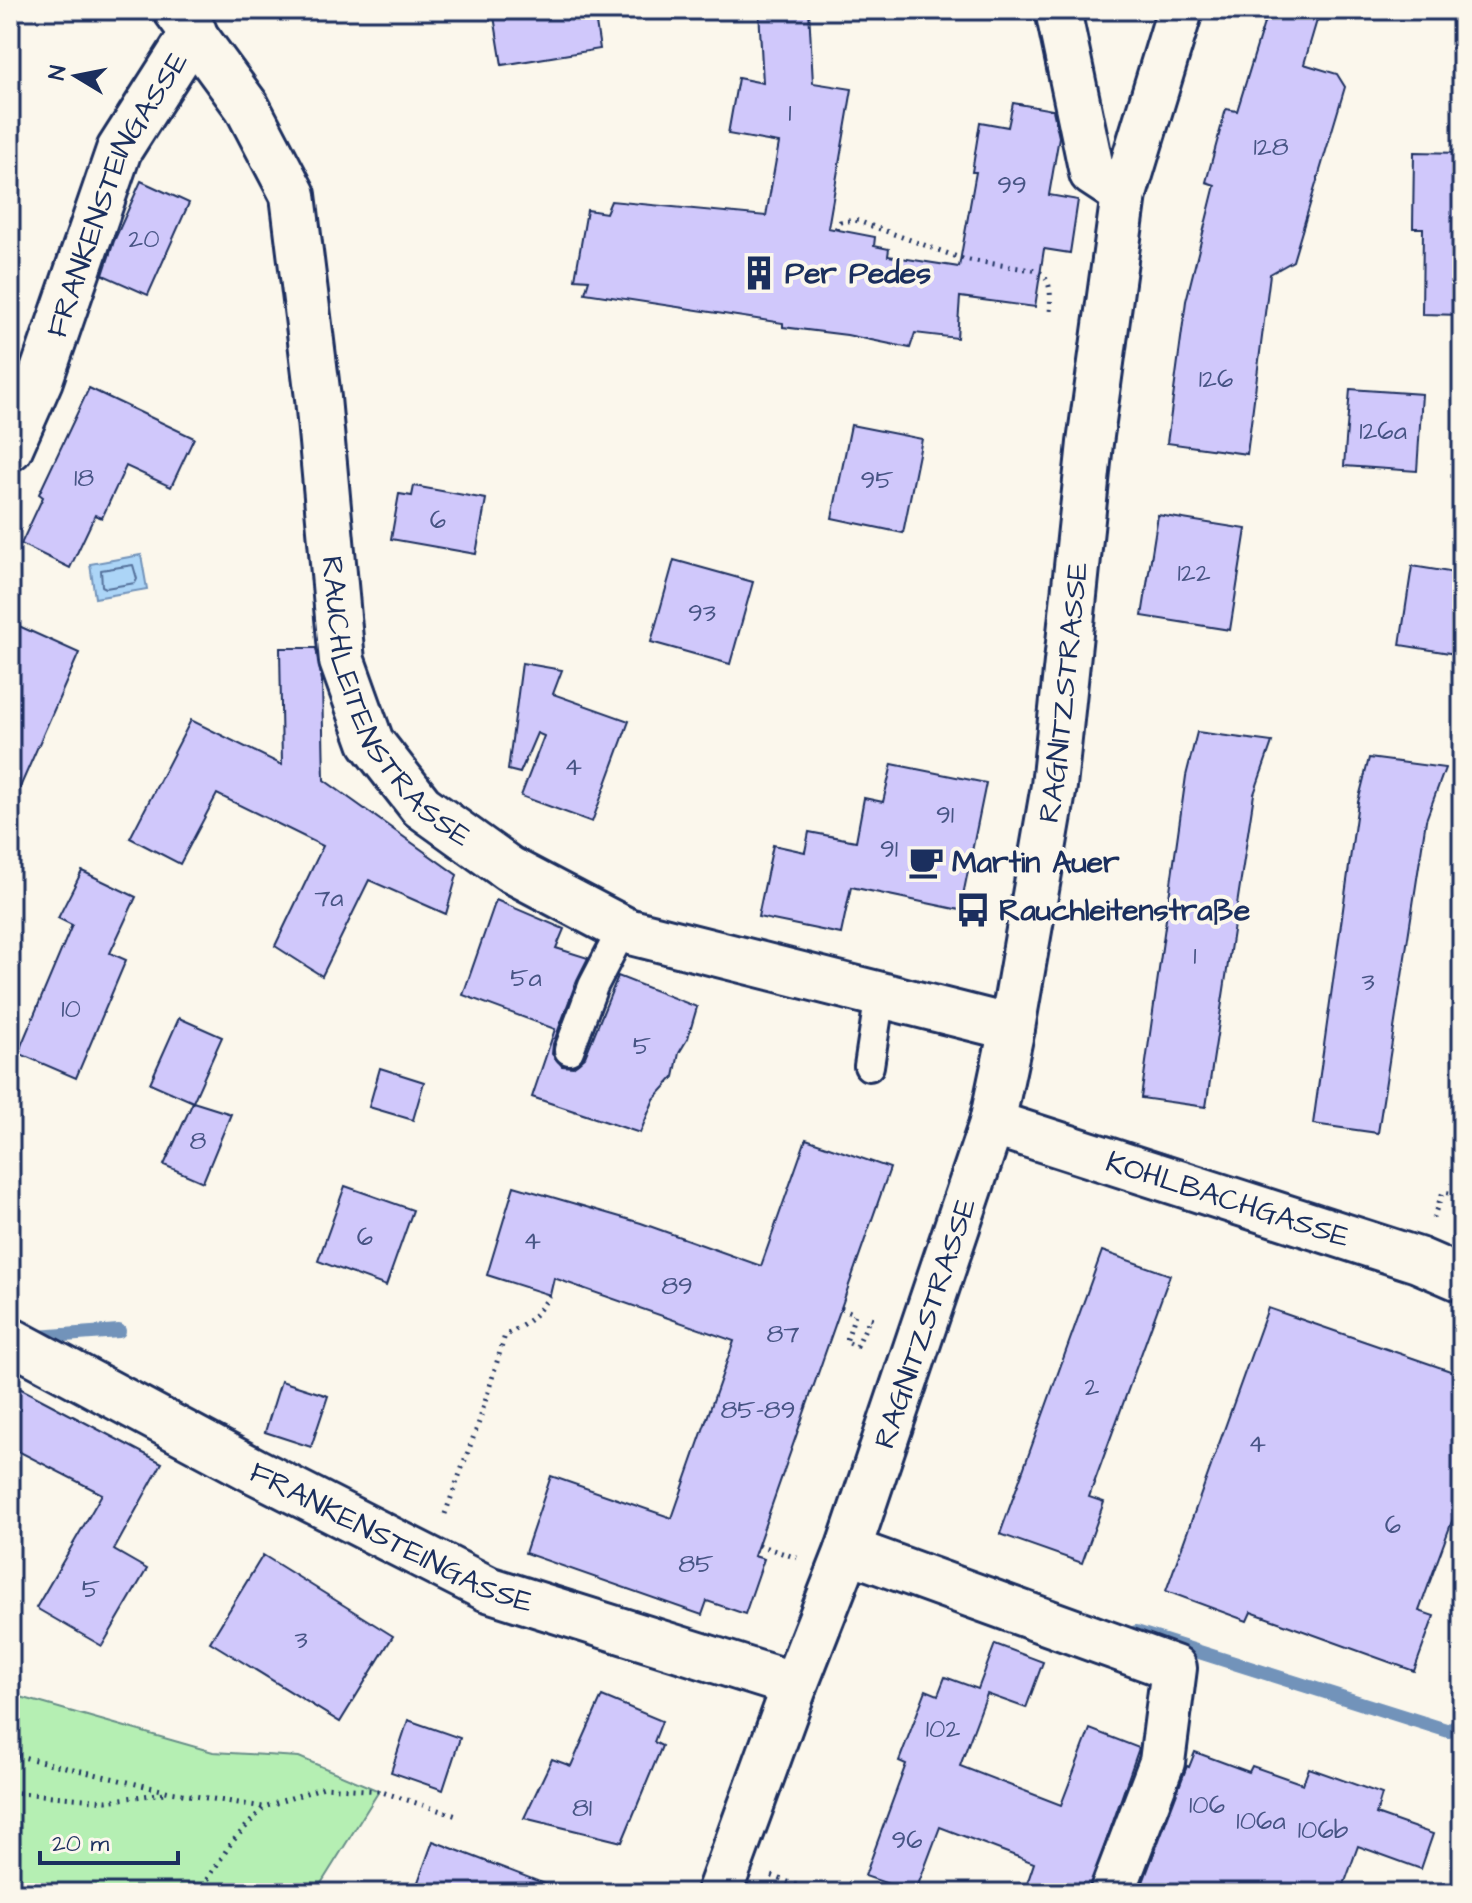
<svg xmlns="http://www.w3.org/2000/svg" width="1472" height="1903" font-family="'Architects Daughter',sans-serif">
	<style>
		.green { fill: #b5efb3; stroke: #688f88; stroke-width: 2 }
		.water { fill: #acd5f7; stroke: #7293ba; stroke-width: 2 }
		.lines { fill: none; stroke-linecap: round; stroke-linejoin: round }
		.shore { stroke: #55719b; stroke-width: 2 }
		.stream { stroke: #7293ba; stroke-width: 14 }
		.building { fill: #d0c8fb; stroke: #1b2f5e; stroke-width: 2 }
		.lane-casing { stroke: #1b2f5e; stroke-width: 34 }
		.street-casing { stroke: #1b2f5e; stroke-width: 50 }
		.secondary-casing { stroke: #1b2f5e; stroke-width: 50 }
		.path { stroke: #1b2f5e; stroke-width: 5; stroke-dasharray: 2 6; stroke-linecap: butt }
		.lane { stroke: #fbf7ec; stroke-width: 28 }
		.street { stroke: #fbf7ec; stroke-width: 44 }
		.secondary { stroke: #fbf7ec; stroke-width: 44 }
		.labels { text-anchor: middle; stroke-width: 8; stroke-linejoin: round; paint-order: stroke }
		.number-label { font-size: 26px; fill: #485585 }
		.street-label { font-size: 30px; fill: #1b2f5e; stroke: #fbf7ec }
		.poi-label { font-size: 30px; font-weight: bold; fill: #1b2f5e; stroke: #fbf7ec; text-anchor: start }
	</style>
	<rect width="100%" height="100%" fill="#fbf7ec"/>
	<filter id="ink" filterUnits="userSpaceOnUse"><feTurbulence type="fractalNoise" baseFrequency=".0125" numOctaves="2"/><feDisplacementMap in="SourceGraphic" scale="16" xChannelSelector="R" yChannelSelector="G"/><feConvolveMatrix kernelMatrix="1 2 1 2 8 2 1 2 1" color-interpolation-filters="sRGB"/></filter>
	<g filter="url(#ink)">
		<polygon class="green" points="10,1694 213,1752 299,1757 379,1791 315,1893 10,1893"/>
		<polygon class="water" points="141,555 147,589 95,598 90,564"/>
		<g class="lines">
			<polygon class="shore" points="133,565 137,579 135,583 106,588 102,586 101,570"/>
			<g class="stream">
				<polyline points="37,1337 119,1331"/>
				<polyline points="1136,1632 1449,1731 1462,1720"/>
			</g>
		</g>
		<g class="building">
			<polygon points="493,10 594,10 600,49 502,65"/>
			<polygon points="759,10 809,10 813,83 852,89 828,228 875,237 874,246 889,249 888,256 959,267 976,172 972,172 980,122 1008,127 1013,103 1053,110 1059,137 1049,195 1078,200 1070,253 1044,249 1035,307 960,297 957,338 915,333 910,348 847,335 783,327 783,323 585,293 589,280 575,279 587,210 606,213 611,201 766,216 779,143 728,134 738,78 763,83"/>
			<polygon points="1268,10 1320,10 1304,64 1337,74 1345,87 1293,261 1270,274 1247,454 1167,443 1186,301 1215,185 1206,182 1226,109 1237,111"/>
			<polygon points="1414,152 1462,153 1462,315 1422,314 1423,228 1413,228"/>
			<polygon points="141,181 189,203 148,295 103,275 114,241"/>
			<polygon points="89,388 194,438 171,487 126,466 102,518 95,515 70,568 21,544 43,497 39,494"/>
			<polygon points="1350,389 1422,394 1417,471 1344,466"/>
			<polygon points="851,425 922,439 903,533 832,518"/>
			<polygon points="414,486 486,499 476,554 391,539 399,494 412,496"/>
			<polygon points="1158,515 1246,529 1230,630 1142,616"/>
			<polygon points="674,560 753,582 730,664 651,642"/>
			<polygon points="1412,566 1462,574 1462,655 1400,645"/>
			<polygon points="10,622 79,653 10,810"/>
			<polygon points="280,648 316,648 322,681 324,780 457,875 446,914 369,880 322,976 275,946 323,846 217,794 180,864 130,838 191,720 282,765"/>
			<polygon points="522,663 562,670 553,694 629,721 592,822 521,796 544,736 537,733 520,773 508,770"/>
			<polygon points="1197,732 1272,742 1254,794 1206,1107 1141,1098 1186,776"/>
			<polygon points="1369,758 1445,768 1426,820 1378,1133 1313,1124 1358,802"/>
			<polygon points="892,764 986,783 960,910 851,887 841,934 758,917 773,845 805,852 809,832 856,841 864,798 883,802"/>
			<polygon points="82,871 136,897 110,953 126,960 76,1078 18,1053 72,925 58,918"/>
			<polygon points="496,900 564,929 556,948 588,958 577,980 553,1044 552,1054 562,1066 573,1067 585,1057 618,976 697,1007 688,1038 679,1053 674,1077 654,1099 640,1133 532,1097 555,1029 463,995"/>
			<polygon points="179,1018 222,1037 193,1102 150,1083"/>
			<polygon points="380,1068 424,1082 413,1120 369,1107"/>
			<polygon points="193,1102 231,1114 203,1182 164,1165"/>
			<polygon points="806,1139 890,1168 754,1556 764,1559 745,1614 707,1601 702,1615 525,1553 551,1476 672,1518 734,1341 554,1278 550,1295 487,1275 514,1186 641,1223 761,1266"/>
			<polygon points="345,1186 413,1210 386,1286 318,1261"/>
			<polygon points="1102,1251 1170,1275 1089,1497 1104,1502 1082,1563 1000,1534"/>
			<polygon points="1268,1308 1462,1375 1462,1494 1419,1611 1434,1616 1414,1671 1251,1612 1247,1621 1166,1591"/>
			<polygon points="281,1381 328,1396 311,1447 265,1432"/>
			<polygon points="10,1383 162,1463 114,1550 147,1569 102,1646 36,1608 102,1494 10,1447"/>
			<polygon points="263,1555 393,1636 340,1722 210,1642"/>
			<polygon points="995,1644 1043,1662 1026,1708 987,1694 960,1766 1061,1805 1090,1729 1139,1748 1088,1893 1024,1893 1034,1863 940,1827 915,1893 865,1876 906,1764 899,1761 926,1690 938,1695 945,1677 978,1689"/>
			<polygon points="602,1696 662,1721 654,1742 662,1746 622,1842 524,1818 552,1759 571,1766"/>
			<polygon points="408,1720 460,1738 443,1790 391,1772"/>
			<polygon points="1195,1752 1249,1772 1252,1766 1303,1784 1309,1768 1382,1794 1376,1814 1433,1834 1421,1869 1358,1846 1341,1893 1139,1893 1187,1766 1189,1767"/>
			<polygon points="433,1841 561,1890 560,1893 414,1893"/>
		</g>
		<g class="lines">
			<g class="lane-casing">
				<g id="lane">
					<polyline points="569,1050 593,986 623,928"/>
					<polyline points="869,1066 880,994"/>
				</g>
			</g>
			<g class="street-casing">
				<g id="street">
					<path id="s1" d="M176,10L247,107L293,195L318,398L342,661L371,742L421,806L509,869L627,931L1012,1028"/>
					<polyline points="1058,10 1092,173 1124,194"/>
					<path id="s2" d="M10,448L40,380L119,150L194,32"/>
					<path id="s3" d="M992,1123L1418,1260L1462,1279"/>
					<path id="s4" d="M10,1340L255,1471L488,1589L795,1685"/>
					<polyline points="848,1550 1174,1668 1162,1762 1112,1893"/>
				</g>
			</g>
			<g class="secondary-casing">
				<g id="secondary">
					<path id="s5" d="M719,1893L795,1685L848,1550L992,1123L1012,1028L1054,786L1090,443L1124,194L1180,10"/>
				</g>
			</g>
			<g class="path">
				<path d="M836,229L840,222L855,220L963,259L1038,271C1054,281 1050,300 1050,317"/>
				<polyline points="1433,1218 1443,1192 1462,1195"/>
				<polyline points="841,1308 855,1314 846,1342 857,1346 870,1318 877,1320"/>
				<path d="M445,1514L479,1422L505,1335C527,1325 537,1315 550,1295"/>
				<polyline points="758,1545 797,1558"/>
				<polyline points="10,1754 170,1792 263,1807"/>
				<polyline points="10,1792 106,1801 165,1793"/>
				<polyline points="772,1876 818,1893"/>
				<polyline points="199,1893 231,1843 264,1807 324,1787 379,1791 460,1817"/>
			</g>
			<use href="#lane" class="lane"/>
			<use href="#street" class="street"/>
			<use href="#secondary" class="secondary"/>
		</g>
	</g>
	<defs>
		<g id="building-bare" transform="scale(2.76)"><path d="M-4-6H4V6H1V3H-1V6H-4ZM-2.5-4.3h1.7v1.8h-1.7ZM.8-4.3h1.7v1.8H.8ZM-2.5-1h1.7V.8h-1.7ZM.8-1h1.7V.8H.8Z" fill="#1b2f5e" stroke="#fbf7ec" stroke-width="2.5" paint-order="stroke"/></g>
		<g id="cafe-bare" transform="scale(2.76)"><path d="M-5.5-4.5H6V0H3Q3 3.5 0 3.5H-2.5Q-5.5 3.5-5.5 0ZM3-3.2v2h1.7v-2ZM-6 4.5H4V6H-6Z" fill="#1b2f5e" stroke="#fbf7ec" stroke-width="2.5" paint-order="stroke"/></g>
		<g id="bus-bare" transform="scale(2.76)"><path d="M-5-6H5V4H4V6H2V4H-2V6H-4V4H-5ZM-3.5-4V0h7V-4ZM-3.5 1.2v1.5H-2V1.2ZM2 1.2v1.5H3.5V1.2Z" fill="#1b2f5e" stroke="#fbf7ec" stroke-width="2.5" paint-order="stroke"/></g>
	</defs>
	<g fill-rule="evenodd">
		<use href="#building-bare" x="759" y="273"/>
		<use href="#cafe-bare" x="926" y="862"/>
		<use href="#bus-bare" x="973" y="910"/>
	</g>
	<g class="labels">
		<g class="number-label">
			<text x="790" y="121">1</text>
			<text x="1271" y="155">128</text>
			<text x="1012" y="193">99</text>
			<text x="144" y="247">20</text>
			<text x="1216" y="387">126</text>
			<text x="1383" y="439">126a</text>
			<text x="84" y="486">18</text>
			<text x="877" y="488">95</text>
			<text x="438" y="528">6</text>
			<text x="1194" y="581">122</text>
			<text x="702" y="621">93</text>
			<text x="573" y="775">4</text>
			<text x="945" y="823">91</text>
			<text x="889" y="857">91</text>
			<text x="329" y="906">7a</text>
			<text x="1195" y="964">1</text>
			<text x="526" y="986">5a</text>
			<text x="1368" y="990">3</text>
			<text x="71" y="1017">10</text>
			<text x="642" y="1054">5</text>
			<text x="198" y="1149">8</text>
			<text x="365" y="1245">6</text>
			<text x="532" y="1249">4</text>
			<text x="677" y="1294">89</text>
			<text x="783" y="1342">87</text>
			<text x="1092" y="1395">2</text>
			<text x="758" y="1418">85-89</text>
			<text x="1257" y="1452">4</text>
			<text x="1393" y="1533">6</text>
			<text x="696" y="1572">85</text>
			<text x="91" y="1597">5</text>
			<text x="301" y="1648">3</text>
			<text x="943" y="1737">102</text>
			<text x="1207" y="1813">106</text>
			<text x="582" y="1816">81</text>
			<text x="1261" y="1829">106a</text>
			<text x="1323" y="1838">106b</text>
			<text x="907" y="1848">96</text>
		</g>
		<g class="street-label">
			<text dy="10" stroke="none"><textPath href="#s2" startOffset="276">FRANKENSTEINGASSE</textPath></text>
			<text dy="10" stroke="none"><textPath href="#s5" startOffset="1254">RAGNITZSTRASSE</textPath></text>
			<text dy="10" stroke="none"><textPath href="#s1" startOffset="748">RAUCHLEITENSTRASSE</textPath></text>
			<text dy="10" stroke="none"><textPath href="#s3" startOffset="248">KOHLBACHGASSE</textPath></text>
			<text dy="10" stroke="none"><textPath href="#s5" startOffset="606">RAGNITZSTRASSE</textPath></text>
			<text dy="10" stroke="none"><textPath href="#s4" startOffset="430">FRANKENSTEINGASSE</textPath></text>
		</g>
		<g class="poi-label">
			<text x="785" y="283">Per Pedes</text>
			<text x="952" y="872">Martin Auer</text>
			<text x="999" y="920">Rauchleitenstraße</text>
		</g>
	</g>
	<rect width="1472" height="1903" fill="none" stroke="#fbf7ec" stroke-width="40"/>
	<rect x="20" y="20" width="1432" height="1863" fill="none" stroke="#1b2f5e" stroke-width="3" filter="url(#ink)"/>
	<g transform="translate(76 76) rotate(280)" stroke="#fbf7ec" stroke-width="6" paint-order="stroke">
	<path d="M0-6L14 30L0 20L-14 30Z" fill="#1b2f5e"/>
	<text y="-12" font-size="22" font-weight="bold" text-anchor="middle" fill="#1b2f5e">N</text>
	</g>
	<path d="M40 1851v12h138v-12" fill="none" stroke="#1b2f5e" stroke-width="4"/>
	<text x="52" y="1851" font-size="24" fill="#1b2f5e" stroke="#fbf7ec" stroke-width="6" paint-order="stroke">20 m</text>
</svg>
